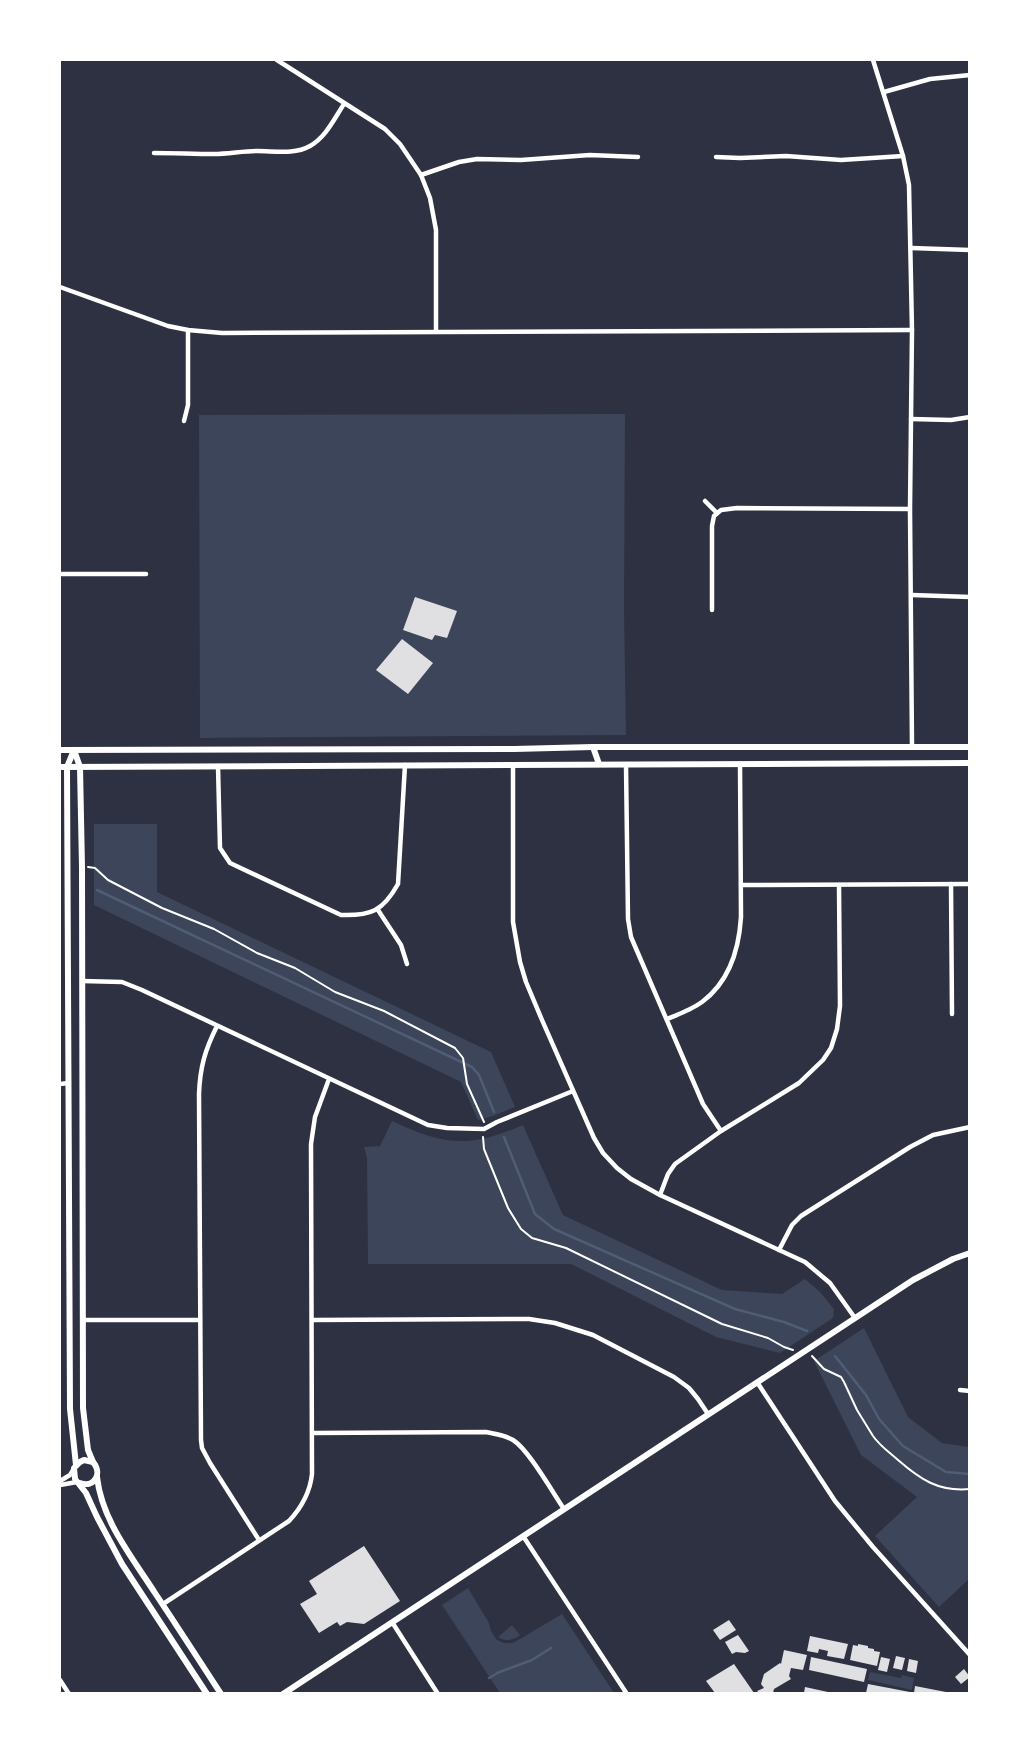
<svg xmlns="http://www.w3.org/2000/svg" width="1029" height="1753" font-family="'IBM Plex Sans',sans-serif">
	<style>
		.green { fill: #3c4559 }
		.lines { fill: none; stroke-linecap: round; stroke-linejoin: round }
		.stream { stroke: #4f5d75; stroke-width: 2.5 }
		.building { fill: #e0e0e3 }
		.path { stroke: #fff; stroke-width: 2 }
		.minor { stroke: #fff; stroke-width: 4.5 }
		.tertiary { stroke: #fff; stroke-width: 6 }
	</style>
	<rect width="100%" height="100%" fill="#2d3142"/>
	<g class="green">
		<polygon points="625,414 624,610 626,735 200,738 199,415"/>
		<polygon points="94,824 157,824 157,892 491,1052 515,1107 493,1116 478,1120 461,1082 94,905"/>
		<path d="M392,1121C446,1146 468,1148 523,1125L563,1215L722,1290L782,1294L805,1279L820,1292L834,1309L833,1318L780,1353L716,1337L571,1264H368L367,1158L364,1147L380,1146Z"/>
		<polygon points="864,1328 908,1417 942,1443 969,1447 969,1579 939,1607 875,1536 917,1497 861,1455 814,1361"/>
		<polygon points="468,1588 489,1623 491,1631 497,1640 504,1643 512,1643 520,1639 562,1614 614,1693 500,1693 442,1605"/>
		<path d="M512,1625L520,1635C514,1640 505,1642 498,1637Z"/>
		<polygon points="870,1672 901,1678 902,1675 914,1678 912,1690 868,1680"/>
	</g>
	<g class="lines">
		<g class="stream">
			<polyline points="97,890 472,1067 479,1075 494,1112"/>
			<polyline points="504,1137 535,1214 554,1229 735,1309 784,1322 807,1331"/>
			<polyline points="835,1356 866,1395 879,1419 903,1446 946,1472 970,1474"/>
			<polyline points="497,1673 532,1660 551,1648"/>
			<polyline points="489,1678 496,1674"/>
		</g>
	</g>
	<g class="building">
		<polygon points="415,597 457,611 447,638 435,635 432,640 403,630"/>
		<polygon points="402,639 433,663 408,694 376,670"/>
		<polygon points="364,1546 400,1601 364,1624 347,1622 340,1626 337,1622 319,1633 300,1604 317,1594 309,1581"/>
		<polygon points="729,1620 736,1630 720,1640 713,1630"/>
		<polygon points="738,1635 749,1651 745,1653 736,1652 732,1654 725,1642"/>
		<polygon points="810,1636 848,1644 844,1659 827,1656 828,1651 819,1649 818,1653 807,1651"/>
		<polygon points="858,1644 868,1646 868,1648 874,1649 874,1651 880,1652 877,1666 850,1660 853,1645 858,1646"/>
		<polygon points="784,1650 807,1655 803,1670 791,1668 789,1676 791,1679 774,1689 773,1693 759,1693 757,1691 764,1688 761,1684 764,1674 780,1663 781,1664"/>
		<polygon points="896,1656 905,1658 902,1670 893,1668"/>
		<polygon points="811,1657 867,1669 864,1682 809,1670"/>
		<polygon points="881,1657 890,1659 887,1672 878,1670"/>
		<polygon points="909,1659 918,1661 916,1673 907,1671"/>
		<polygon points="734,1664 754,1693 715,1693 706,1681"/>
		<polygon points="964,1669 970,1677 961,1684 955,1677"/>
		<polygon points="868,1684 910,1692 909,1693 866,1693"/>
		<polygon points="915,1686 946,1692 945,1693 914,1693"/>
		<polygon points="805,1687 828,1692 828,1693 804,1693"/>
	</g>
	<g class="lines">
		<g class="path">
			<polyline points="88,867 95,868 108,880 162,908 214,929 257,953 295,968 335,992 384,1011 455,1048 463,1058 467,1084 484,1122"/>
			<polyline points="483,1137 484,1149 508,1208 521,1229 532,1238 566,1248 722,1324 768,1338 784,1347 793,1350"/>
			<path d="M812,1356L824,1369L841,1377L844,1382L857,1410L873,1436C880,1446 889,1452 898,1460C920,1479 938,1492 970,1489"/>
		</g>
		<g class="minor">
			<polyline points="277,60 385,129 400,144 421,175 430,198 436,230 436,332"/>
			<polyline points="873,60 903,156 909,185 912,330 910,509 912,747"/>
			<polyline points="884,92 930,79 970,75"/>
			<path d="M154,153C174,153 194,154 214,154C228,154 243,151 257,151C275,151 294,155 310,146C326,137 334,119 344,104"/>
			<polyline points="716,157 740,158 786,156 841,160 903,156"/>
			<polyline points="421,175 459,162 477,159 521,160 590,155 638,157"/>
			<polyline points="911,248 970,250"/>
			<polyline points="60,287 168,326 188,330 222,333 912,330"/>
			<polyline points="911,419 951,420 970,417"/>
			<polyline points="184,421 188,405 188,330"/>
			<polyline points="705,501 717,513"/>
			<polyline points="60,574 146,574"/>
			<polyline points="912,595 970,597"/>
			<polyline points="712,610 712,526 714,516 721,510 737,508 910,509"/>
			<polyline points="513,765 513,922 520,962 526,982 542,1020 594,1138 603,1153 617,1168 631,1179 660,1195 805,1262 830,1283 855,1318"/>
			<polyline points="626,765 628,919 631,937 703,1104 721,1131"/>
			<path d="M218,766L220,848L230,863L341,915C371,916 383,911 398,884L405,765"/>
			<polyline points="951,884 952,1014"/>
			<polyline points="741,885 970,884"/>
			<polyline points="378,910 401,945 407,964"/>
			<polyline points="82,981 122,982 142,990 428,1125 447,1128 484,1129 497,1122 573,1091"/>
			<path d="M667,1019C679,1014 691,1010 702,1002C729,982 739,949 741,917L740,764"/>
			<path d="M217,1026C205,1050 200,1067 199,1094L201,1440L202,1448L210,1463L259,1540"/>
			<polyline points="60,1084 69,1083"/>
			<polyline points="660,1195 668,1174 675,1164 721,1131 799,1083 823,1060 831,1048 837,1029 840,1006 839,885"/>
			<polyline points="779,1250 792,1225 801,1216 910,1147 933,1135 970,1127"/>
			<polyline points="83,1320 200,1320"/>
			<polyline points="312,1320 529,1319 555,1323 593,1335 674,1377 689,1388 698,1399 708,1414"/>
			<polyline points="757,1382 835,1501 873,1547 970,1655"/>
			<polyline points="960,1390 970,1391"/>
			<path d="M313,1433L486,1432C495,1434 505,1435 513,1440C528,1449 553,1493 564,1509"/>
			<polyline points="60,1481 70,1475 74,1468"/>
			<polyline points="60,1485 77,1482"/>
			<polyline points="523,1536 627,1694"/>
			<path d="M163,1604L289,1521C302,1507 310,1493 312,1474L311,1144L315,1117L329,1079"/>
			<polyline points="392,1622 438,1694"/>
			<polyline points="60,1680 69,1694"/>
		</g>
		<g class="tertiary">
			<polyline points="593,747 599,764"/>
			<polyline points="60,750 514,749 593,747 970,747"/>
			<polyline points="74,750 67,767 70,1409 76,1465"/>
			<polyline points="74,750 80,767 82,867 83,1408 88,1450 93,1462"/>
			<polyline points="60,767 970,763"/>
			<path d="M97,1477C102,1521 132,1557 155,1593C177,1626 199,1660 221,1694"/>
			<path d="M80,1483C94,1488 103,1474 93,1462L84,1460L80,1462L74,1468L75,1479L86,1493L97,1517L122,1564L207,1694"/>
			<polyline points="283,1694 913,1280 953,1259 970,1253"/>
		</g>
	</g>
	<rect width="1029" height="1753" fill="none" stroke="#ffffff" stroke-width="122"/>
</svg>
